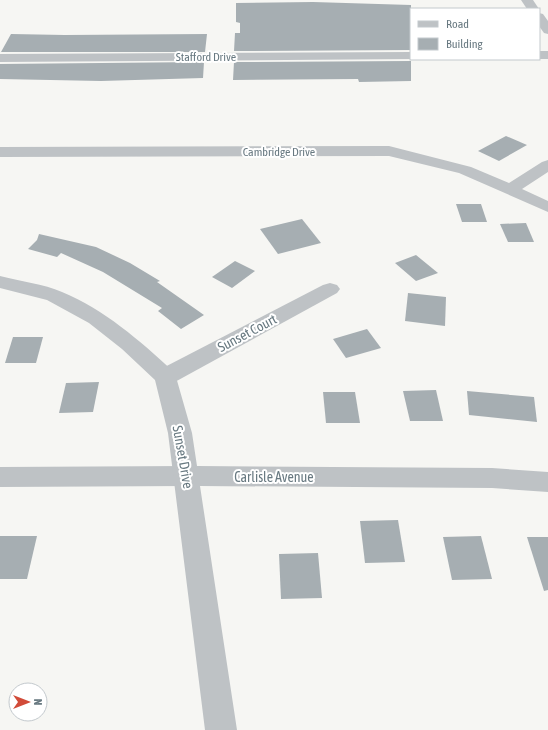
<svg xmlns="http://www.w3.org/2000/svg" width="548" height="730" font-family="'Asap Condensed',sans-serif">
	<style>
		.building { fill: #a6aeb2 }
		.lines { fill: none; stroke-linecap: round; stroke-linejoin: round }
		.minor { fill: #bec2c5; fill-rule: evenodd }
		.tertiary { fill: #bec2c5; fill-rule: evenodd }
		.labels { text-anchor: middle; stroke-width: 4; stroke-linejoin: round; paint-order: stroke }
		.far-street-label { font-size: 12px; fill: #687981; stroke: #fff }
		.street-label { font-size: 14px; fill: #687981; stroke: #fff }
	</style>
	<rect width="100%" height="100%" fill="#f6f6f3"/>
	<g class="building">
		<polygon points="313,2 411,5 411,50 234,51 235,33 240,33 240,23 236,22 236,3"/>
		<polygon points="11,34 65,35 207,34 205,52 1,52"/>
		<polygon points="411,61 411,81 359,82 358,79 233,80 234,62"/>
		<polygon points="204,62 203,78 101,81 0,79 0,64"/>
		<polygon points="506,136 527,145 499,161 478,151"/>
		<polygon points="456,204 481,204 487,222 462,222"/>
		<polygon points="302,219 321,243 278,254 260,229"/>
		<polygon points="526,223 534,242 508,242 500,224"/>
		<polygon points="39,234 96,247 130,263 160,281 157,282 204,315 181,329 158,311 162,308 103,272 61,253 57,257 28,249 37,240"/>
		<polygon points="416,255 438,273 416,281 395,263"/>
		<polygon points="235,261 255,271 232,288 212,277"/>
		<polygon points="408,293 446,297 445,326 405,321"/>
		<polygon points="367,329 381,348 346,358 333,339"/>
		<polygon points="13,337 43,337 36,363 5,363"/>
		<polygon points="99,382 93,412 59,413 66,383"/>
		<polygon points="436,390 443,421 410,421 403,391"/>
		<polygon points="467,391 534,397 537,422 469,415"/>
		<polygon points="323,392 355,392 360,423 326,423"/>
		<polygon points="398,520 405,562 365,563 360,521"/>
		<polygon points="0,536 37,536 27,579 0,579"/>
		<polygon points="481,536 492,579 452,580 443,537"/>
		<polygon points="527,537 548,537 548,590 544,591"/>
		<polygon points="318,553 322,598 281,599 279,554"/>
	</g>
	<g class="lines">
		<g class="minor">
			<polygon points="521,0 533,0 539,9 527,9"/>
			<polygon points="539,13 543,14 548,21 548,34 544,33 539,26"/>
			<rect x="539" y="51" width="9" height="8"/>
			<polygon points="411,52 411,59 415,59 0,62 0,54"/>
			<polygon points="389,146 471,167 509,183 542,162 548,160 548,172 522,189 548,201 548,212 459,173 389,156 0,157 0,147"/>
			<polygon points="330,283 337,285 340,289 337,293 173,383 165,385 157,383 154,377 157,371 323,285"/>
			<polygon points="187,466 196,469 200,476 196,483 187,486 0,487 0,467"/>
		</g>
		<path class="tertiary" d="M0,276C19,281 44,284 62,292C105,310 139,340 173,371L176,377L192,433L197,466L492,468L548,472V492L492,488L200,486L237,730H205L168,433L155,380L122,349L89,323L47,300L0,288Z"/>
	</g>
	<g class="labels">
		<g class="far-street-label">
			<text x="206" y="61">Stafford Drive</text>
			<text x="279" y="156">Cambridge Drive</text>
		</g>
		<g class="street-label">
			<text transform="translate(247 333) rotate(-28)" y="5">Sunset Court</text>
			<text transform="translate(183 457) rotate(80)" y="5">Sunset Drive</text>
			<text x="274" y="482">Carlisle Avenue</text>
		</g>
	</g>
	<rect x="410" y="8" width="130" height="52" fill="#ffffff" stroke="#c3c9cd"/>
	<rect x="418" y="21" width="20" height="6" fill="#bec2c5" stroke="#c3c9cd"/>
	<text x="446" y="28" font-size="12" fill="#687981">Road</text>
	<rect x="418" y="38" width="20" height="12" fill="#a6aeb2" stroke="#c3c9cd"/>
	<text x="446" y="48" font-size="12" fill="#687981">Building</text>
	<g transform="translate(28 702) rotate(90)"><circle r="19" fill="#ffffff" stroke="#c3c9cd"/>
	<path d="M0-3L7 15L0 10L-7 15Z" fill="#d14b39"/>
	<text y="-6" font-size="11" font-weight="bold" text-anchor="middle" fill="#687981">N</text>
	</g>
</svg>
